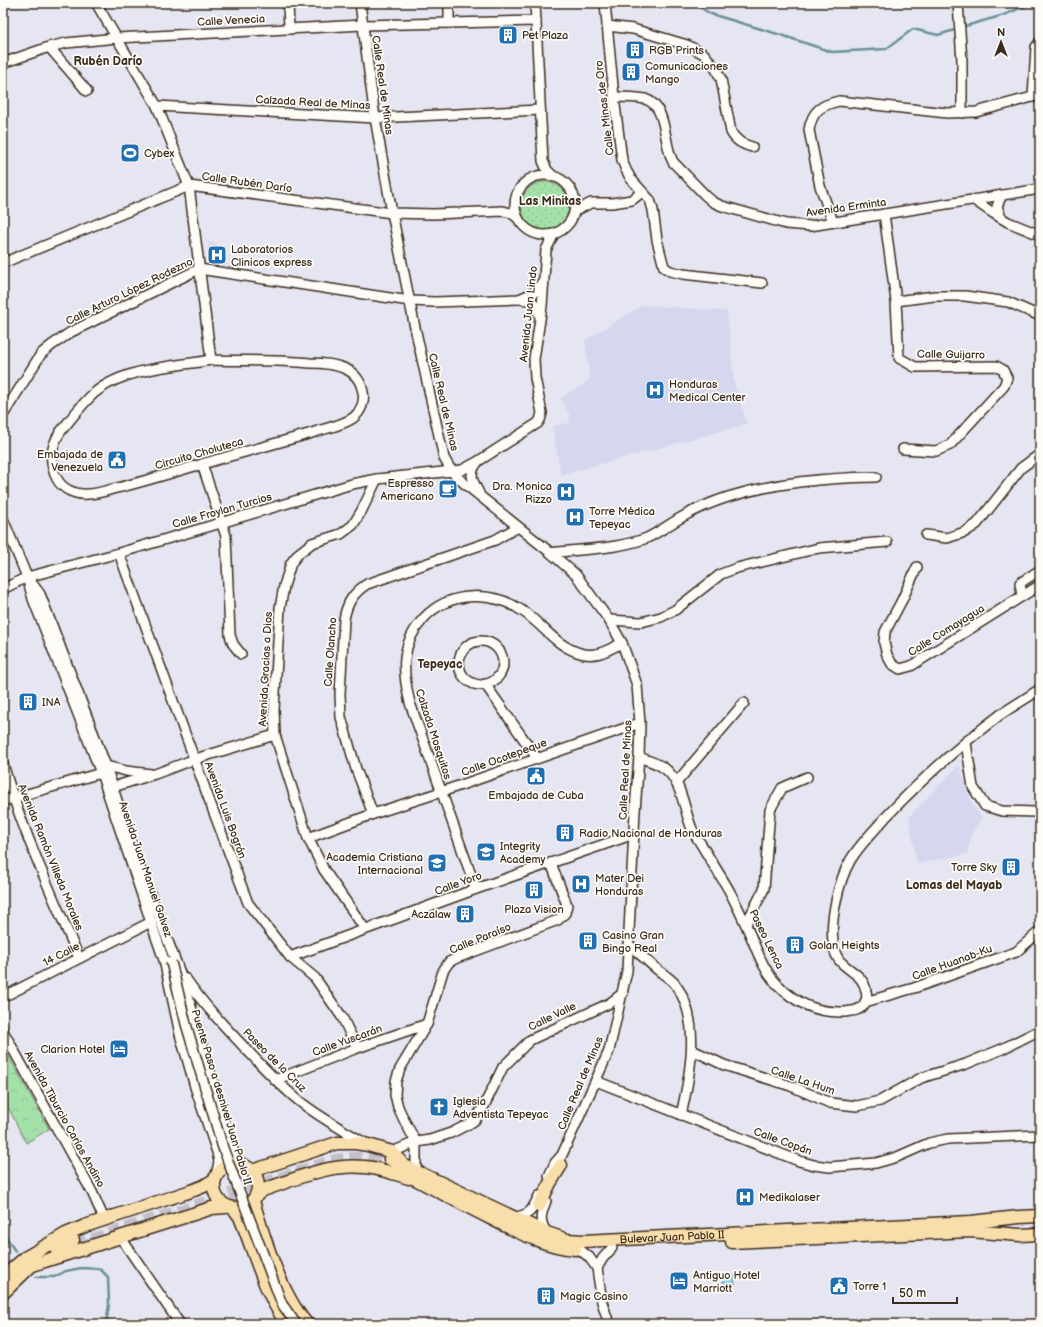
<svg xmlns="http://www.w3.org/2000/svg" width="1043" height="1327" font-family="'Balsamiq Sans',sans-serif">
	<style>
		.built { fill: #d4d7ee }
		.forest { fill: url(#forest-crowns); stroke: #708664 }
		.park { fill: url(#park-dots); stroke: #708664 }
		.water { fill: url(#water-waves); stroke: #6b9199 }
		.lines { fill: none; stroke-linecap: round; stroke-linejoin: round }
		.stream { stroke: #6b9199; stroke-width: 2.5 }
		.major-tunnel { stroke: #c3c0c8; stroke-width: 12; stroke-dasharray: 12 6; stroke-linecap: butt }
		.minor-casing { stroke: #3b2a1e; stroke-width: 12 }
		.major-casing { stroke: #3b2a1e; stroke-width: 15 }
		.minor { stroke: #fdfcf7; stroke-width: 9 }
		.major { stroke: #f8deab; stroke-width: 12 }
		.minor-bridge-casing { stroke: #3b2a1e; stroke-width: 12; stroke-linecap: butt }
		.minor-bridge { stroke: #fdfcf7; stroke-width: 9 }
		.labels { text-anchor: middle; stroke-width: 3.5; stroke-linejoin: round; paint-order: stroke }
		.street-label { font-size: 11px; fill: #3b2a1e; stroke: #fdfcf7 }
		.poi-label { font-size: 11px; fill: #3b2a1e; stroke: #fdfcf7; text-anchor: start }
		.neighbourhood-label { font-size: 12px; font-weight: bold; fill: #3b2a1e; stroke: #fdfcf7 }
	</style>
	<defs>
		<pattern id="forest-crowns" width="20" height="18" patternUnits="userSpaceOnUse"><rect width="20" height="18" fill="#a4e1a9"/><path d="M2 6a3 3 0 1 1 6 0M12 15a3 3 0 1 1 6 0" fill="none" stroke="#8ec191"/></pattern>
		<pattern id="park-dots" width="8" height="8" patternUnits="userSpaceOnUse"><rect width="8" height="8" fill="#a4e1a9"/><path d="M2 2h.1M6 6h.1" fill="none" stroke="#8ec191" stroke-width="1.8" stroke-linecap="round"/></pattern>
		<pattern id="water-waves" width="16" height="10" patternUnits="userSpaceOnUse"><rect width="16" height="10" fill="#8bd6eb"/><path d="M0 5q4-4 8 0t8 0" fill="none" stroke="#79b8c9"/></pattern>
	</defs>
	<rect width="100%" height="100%" fill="#e5e6f2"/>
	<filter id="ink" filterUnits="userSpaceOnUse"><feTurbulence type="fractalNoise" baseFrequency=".025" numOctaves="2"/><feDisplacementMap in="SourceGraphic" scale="8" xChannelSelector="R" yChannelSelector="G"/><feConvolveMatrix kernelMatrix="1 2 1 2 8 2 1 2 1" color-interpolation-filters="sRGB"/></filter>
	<g filter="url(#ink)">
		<g class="built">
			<polygon points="209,243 217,243 217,255 207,250"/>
			<polygon points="643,305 727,311 734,382 747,424 561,475 552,426 570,423 569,414 560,398 590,380 585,340"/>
			<polygon points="959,765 973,806 982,818 972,833 967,854 917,864 909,817"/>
		</g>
		<polygon class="forest" points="3,1046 49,1129 26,1143 3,1097"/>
		<circle class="park" cx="545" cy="206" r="24"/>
		<polygon class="water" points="734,1275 735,1284 723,1284 723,1276"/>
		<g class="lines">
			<g class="stream">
				<polyline points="693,3 711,14 781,35 832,52 886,49 913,29 938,35 958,29"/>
				<polyline points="962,27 1004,15 1032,3"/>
				<polyline points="3,1232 15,1251"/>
				<polyline points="36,1277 54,1277 66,1271 81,1268 100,1269 108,1277 109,1305 106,1324"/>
			</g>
			<g class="major-tunnel">
				<path d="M521,1226C533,1226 535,1216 539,1206"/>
				<path d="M75,1245L331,1161C361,1154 375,1159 402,1172"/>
			</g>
			<g class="minor-casing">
				<g id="minor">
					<polyline points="96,3 157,106 189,186 211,360"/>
					<polyline points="288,3 289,29"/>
					<polyline points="360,3 375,118 392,213 414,323 444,458 452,472 465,484 551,553 576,575 609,620 622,643 637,685 640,723 639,757 635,811 627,971 609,1051 562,1155 555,1163 549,1176"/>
					<polyline points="535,3 543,161 547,170 554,177"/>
					<polyline points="605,3 614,97 622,160 626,170 631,179 650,200 653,210 657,240 664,267 670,271 683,274 762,283"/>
					<polyline points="958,3 962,61 962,113"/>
					<polyline points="449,23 449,3"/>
					<path d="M607,26L633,29L687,45L704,54L716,69L721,79L731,132C736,141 742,144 752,147"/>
					<polyline points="49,47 87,91"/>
					<polyline points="3,63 49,47 66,43 117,38 363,25 536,21"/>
					<path d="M614,97C624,97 635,97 645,99C668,106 663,144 673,162L705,195L713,202L722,206L786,224L810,226L1040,189"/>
					<polyline points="1033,97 1036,47 1040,42"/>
					<polyline points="157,106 375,118 540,110"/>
					<circle cx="545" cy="205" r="30"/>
					<polyline points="974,200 993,213 1008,222 1040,235"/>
					<polyline points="575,211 591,203 612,203 632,200 642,192"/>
					<polyline points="884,214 896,301 899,358 915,367 996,366 1003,370 1007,378 1004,386 950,445 936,451 903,449"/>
					<polyline points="1001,218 997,206 1002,195"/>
					<path d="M833,222L820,186L809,130C812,111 821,105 839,101L947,113L976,112L1040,95"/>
					<polyline points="3,263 189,186 392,213 434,214 503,211 511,213 518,218"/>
					<path d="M519,299C533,300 536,302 539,315"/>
					<polyline points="896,301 934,296 965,296 1008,302 1040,316"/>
					<path d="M211,360C244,361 277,360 310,363C322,363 335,364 346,369C355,373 361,382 363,392C365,401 361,412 353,418C343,425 327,428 315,432C278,443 240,453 202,464C174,472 146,481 117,488C108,490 98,494 88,494C76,495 63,490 57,479C47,460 52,440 66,425C73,416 81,406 90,397C119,368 172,367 211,360Z"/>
					<polyline points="3,415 41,354 52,345 71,332 199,269 410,301 435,302 519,299 535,292 543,281"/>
					<path d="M477,463C468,474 473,482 479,493"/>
					<polyline points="202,464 226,536 230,635 233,644 241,654"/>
					<polyline points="3,519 27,577 33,599 101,773 155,934 164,960 180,1034 196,1090 217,1152 219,1162 216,1176"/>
					<polyline points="926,535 947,538 965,532 977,524 1021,468 1040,454"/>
					<polyline points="119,553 214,813 248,903 290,957 315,978 342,1017 357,1048"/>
					<path d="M551,553C583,549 618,549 647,538C660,532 671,523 684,516C698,508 713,502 728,497C776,482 826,478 876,477"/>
					<polyline points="917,567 902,600 885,632 884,643 887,655 892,664 900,669 911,666 1040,585"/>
					<polyline points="31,582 40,594 106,766 131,844 185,986 230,1142 236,1157 242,1165"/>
					<polyline points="3,589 27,577 119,553 352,484 377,479 462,470 477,462 538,423 540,420 542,413 535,378 534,359 542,306 546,250 554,234"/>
					<polyline points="1022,596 1020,583 1040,570"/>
					<polyline points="609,620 641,622 661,617 675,610 721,574 737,568 819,548 887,542"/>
					<circle cx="481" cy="663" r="22"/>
					<polyline points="485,684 537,758"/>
					<polyline points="966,743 973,787 985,806 1002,811 1035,812 1040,810"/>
					<path d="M639,757C646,760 654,762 661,766C682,778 683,808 692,829C695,836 700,842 704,849C713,865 724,880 732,896C738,908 744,920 749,932C757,950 763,970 777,984C796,1004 817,1013 844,1012C852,1011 861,1011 865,1003C867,1000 867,995 866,991C864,975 848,971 839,960C835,954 833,947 833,941C830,919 839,880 850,861C859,845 873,832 885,818C919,782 961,744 1000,715C1013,706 1027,698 1040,689"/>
					<path d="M3,764C22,831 52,894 79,958"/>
					<polyline points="106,766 126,771 151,774"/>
					<polyline points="676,783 744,703"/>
					<polyline points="113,787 155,774 195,759 275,735"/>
					<polyline points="3,801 101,773"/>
					<path d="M373,814L356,769L341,717L340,694L344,619C347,603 353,593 367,584L495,540L518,527"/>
					<polyline points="308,838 373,814 441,792 640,723"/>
					<path d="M476,889L410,703C402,671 400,644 424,618C450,590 495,591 524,612C544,626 556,646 580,653C596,658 608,650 622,643"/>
					<polyline points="746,924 764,889 770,810 782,788 807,777"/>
					<polyline points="365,929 324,870 308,838 275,735 274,710 280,608 284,586 291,563 299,553 312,543 341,534 353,525 362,510 377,479"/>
					<path d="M628,944C638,952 648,962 658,970C663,974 671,979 675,984C702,1019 690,1076 681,1115"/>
					<polyline points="290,957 476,889 634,834"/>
					<path d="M186,979C203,1004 225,1027 246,1049C264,1068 282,1088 303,1104C323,1119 344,1131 365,1143"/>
					<polyline points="3,997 151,922"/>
					<polyline points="865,1002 914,988 1016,952 1040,931"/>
					<polyline points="3,1031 92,1192 104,1219"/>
					<polyline points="692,1050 724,1065 791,1086 830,1103 857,1106 880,1101 921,1078 966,1064 1002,1049 1040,1030"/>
					<polyline points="275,1080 357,1048 427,1024"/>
					<polyline points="596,1081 799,1161 814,1165 830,1167 876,1163 897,1157 929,1143 948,1139 1040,1135"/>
					<polyline points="392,1152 416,1142 430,1140 451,1133 469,1124 476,1119 484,1106 503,1067 530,1040 610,1003 623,993"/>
					<polyline points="416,1170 416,1142 404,1120 398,1107 395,1095 396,1081 400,1069 427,1024 443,971 449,962 457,958 558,920 565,913 567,905 551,863"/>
					<path d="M546,1201C541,1214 538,1220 547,1233"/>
					<path d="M513,1218C531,1214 531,1212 539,1196"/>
					<polyline points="121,1238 180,1324"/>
					<polyline points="579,1249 589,1257 597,1268 602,1302 609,1324"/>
					<polyline points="597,1268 603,1258 612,1248"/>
				</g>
			</g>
			<g class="major-casing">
				<g id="major">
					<path id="s1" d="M390,1159L547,1233L567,1240L583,1241L971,1222L1019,1217L1040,1216"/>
					<circle cx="236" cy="1186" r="22"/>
					<polyline points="252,1171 337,1143 356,1143 368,1145 392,1152 400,1160"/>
					<path d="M402,1172C432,1188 462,1204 492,1219C518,1232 546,1247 575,1249"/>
					<path d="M257,1195L263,1190C296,1179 329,1163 365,1167C380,1168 395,1174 409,1178"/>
					<path d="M253,1201C264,1238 281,1295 307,1324"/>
					<polyline points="539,1206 550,1183 561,1165"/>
					<path d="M234,1209L240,1217C255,1253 264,1292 287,1324"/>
					<polyline points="732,1242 970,1231 1020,1235 1040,1234"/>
					<polyline points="55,1247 73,1240"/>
					<polyline points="25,1258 66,1234 85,1226 194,1190 204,1186 215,1179"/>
					<polyline points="32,1265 212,1208 226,1207"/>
					<polyline points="3,1277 25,1258 32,1255"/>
					<polyline points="3,1293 32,1265 38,1263"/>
				</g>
			</g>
			<use href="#minor" class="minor"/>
			<use href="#major" class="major"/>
			<g class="minor-bridge-casing">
				<polyline id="minor-bridge" points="171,962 186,1024 223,1148 282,1304 296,1324"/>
			</g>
			<use href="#minor-bridge" class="minor-bridge"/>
		</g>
	</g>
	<defs>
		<g id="building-square" transform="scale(1)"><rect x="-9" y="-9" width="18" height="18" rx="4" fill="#1f6fb2" stroke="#fdfcf7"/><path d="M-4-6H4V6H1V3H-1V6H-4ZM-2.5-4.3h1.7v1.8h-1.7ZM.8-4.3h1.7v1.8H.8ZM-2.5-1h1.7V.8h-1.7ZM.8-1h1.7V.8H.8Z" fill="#fff"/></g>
		<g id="stadium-square" transform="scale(1)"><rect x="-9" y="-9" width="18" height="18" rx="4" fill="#1f6fb2" stroke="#fdfcf7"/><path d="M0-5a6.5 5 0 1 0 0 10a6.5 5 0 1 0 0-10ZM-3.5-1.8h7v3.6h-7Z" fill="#fff"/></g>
		<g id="hospital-square" transform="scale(1)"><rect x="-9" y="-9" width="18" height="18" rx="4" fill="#1f6fb2" stroke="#fdfcf7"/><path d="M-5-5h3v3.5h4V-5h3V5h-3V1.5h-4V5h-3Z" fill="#fff"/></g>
		<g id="civic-square" transform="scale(1)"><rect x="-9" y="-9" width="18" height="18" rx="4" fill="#1f6fb2" stroke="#fdfcf7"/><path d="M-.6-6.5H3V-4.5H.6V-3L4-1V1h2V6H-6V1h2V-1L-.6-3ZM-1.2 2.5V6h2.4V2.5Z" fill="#fff"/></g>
		<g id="cafe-square" transform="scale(1)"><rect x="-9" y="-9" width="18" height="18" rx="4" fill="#1f6fb2" stroke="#fdfcf7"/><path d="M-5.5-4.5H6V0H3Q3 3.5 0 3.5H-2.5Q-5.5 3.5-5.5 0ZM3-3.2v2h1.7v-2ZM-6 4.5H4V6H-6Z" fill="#fff"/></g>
		<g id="school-square" transform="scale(1)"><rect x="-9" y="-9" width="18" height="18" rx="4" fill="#1f6fb2" stroke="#fdfcf7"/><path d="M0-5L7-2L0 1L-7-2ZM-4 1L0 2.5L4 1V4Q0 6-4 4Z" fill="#fff"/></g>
		<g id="hotel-square" transform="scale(1)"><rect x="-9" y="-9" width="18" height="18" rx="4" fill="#1f6fb2" stroke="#fdfcf7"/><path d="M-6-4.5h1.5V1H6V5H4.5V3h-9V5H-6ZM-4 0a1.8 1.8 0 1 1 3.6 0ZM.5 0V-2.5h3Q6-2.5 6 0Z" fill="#fff"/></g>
		<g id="church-square" transform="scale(1)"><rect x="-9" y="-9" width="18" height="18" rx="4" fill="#1f6fb2" stroke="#fdfcf7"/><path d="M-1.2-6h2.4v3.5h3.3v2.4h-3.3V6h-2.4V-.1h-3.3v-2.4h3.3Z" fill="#fff"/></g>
	</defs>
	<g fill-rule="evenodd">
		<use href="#building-square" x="508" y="35"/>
		<use href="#building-square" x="635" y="50"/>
		<use href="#building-square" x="631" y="72"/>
		<use href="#stadium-square" x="130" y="153"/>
		<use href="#hospital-square" x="217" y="255"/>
		<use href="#hospital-square" x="655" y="390"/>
		<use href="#civic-square" x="117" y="460"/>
		<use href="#cafe-square" x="448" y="489"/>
		<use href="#hospital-square" x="566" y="492"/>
		<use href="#hospital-square" x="575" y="517"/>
		<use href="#building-square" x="28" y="702"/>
		<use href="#civic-square" x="536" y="776"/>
		<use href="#building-square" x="565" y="833"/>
		<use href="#school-square" x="486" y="852"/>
		<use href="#school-square" x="437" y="863"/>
		<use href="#building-square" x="1011" y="867"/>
		<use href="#hospital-square" x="581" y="884"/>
		<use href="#building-square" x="534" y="890"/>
		<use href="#building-square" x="465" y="914"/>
		<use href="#building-square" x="588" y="941"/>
		<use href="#building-square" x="795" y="945"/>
		<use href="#hotel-square" x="119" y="1049"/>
		<use href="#church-square" x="439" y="1107"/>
		<use href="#hospital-square" x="745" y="1197"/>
		<use href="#hotel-square" x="679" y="1281"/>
		<use href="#civic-square" x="839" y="1286"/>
		<use href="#building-square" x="546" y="1296"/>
	</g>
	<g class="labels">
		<g class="street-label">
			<text transform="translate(231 20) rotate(-3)" y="4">Calle Venecia</text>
			<text transform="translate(383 85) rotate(82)" y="4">Calle Real de Minas</text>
			<text transform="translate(313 102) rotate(3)" y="4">Calzada Real de Minas</text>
			<text transform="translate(604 108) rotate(-97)" y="4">Calle Minas de Oro</text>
			<text transform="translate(247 182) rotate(8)" y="4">Calle Rubén Darío</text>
			<text transform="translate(846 207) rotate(-8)" y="4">Avenida Erminta</text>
			<text transform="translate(129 291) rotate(-26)" y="4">Calle Arturo López Rodezno</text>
			<text transform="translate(528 314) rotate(-84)" y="4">Avenida Juan Lindo</text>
			<text transform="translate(951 354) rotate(1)" y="4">Calle Guijarro</text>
			<text transform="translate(444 402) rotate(77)" y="4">Calle Real de Minas</text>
			<text transform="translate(199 453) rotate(-16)" y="4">Circuito Choluteca</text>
			<text transform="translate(222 510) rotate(-16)" y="4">Calle Froylan Turcios</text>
			<text transform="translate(946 630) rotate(-32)" y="4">Calle Comayagua</text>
			<text transform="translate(330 652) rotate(-86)" y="4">Calle Olancho</text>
			<text transform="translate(265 669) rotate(-87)" y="4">Avenida Gracias a Dios</text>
			<text transform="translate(434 734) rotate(72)" y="4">Calzada Mosquitos</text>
			<text transform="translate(504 757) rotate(-20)" y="4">Calle Ocotepeque</text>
			<text transform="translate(625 770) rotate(-87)" y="4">Calle Real de Minas</text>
			<text transform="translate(226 810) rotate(70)" y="4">Avenida Luis Bográn</text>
			<text transform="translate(51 857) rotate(68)" y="4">Avenida Ramón Villeda Morales</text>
			<text transform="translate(146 869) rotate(71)" y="4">Avenida Juan Manuel Galvez</text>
			<text transform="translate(458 883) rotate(-20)" y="4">Calle Yoro</text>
			<text transform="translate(480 938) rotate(-22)" y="4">Calle Paraíso</text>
			<text transform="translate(767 939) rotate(64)" y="4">Paseo Lenca</text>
			<text transform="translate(61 954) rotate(-27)" y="4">14 Calle</text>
			<text transform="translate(952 962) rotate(-20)" y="4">Calle Huanab-Ku</text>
			<text transform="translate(552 1016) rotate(-26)" y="4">Calle Valle</text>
			<text transform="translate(347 1040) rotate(-20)" y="4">Calle Yuscarán</text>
			<text transform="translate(275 1060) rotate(45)" y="4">Paseo de la Cruz</text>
			<text transform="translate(803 1080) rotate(19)" y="4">Calle La Hum</text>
			<text transform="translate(580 1083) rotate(-67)" y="4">Calle Real de Minas</text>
			<text transform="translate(222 1097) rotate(73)" y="4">Puente Paso a desnivel Juan Pablo II</text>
			<text transform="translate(65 1119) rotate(61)" y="4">Avenida Tiburcio Carías Andino</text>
			<text transform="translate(783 1141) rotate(20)" y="4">Calle Copán</text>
			<text dy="4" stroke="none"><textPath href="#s1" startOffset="300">Bulevar Juan Pablo II</textPath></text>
		</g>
		<g class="poi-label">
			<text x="522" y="39">Pet Plaza</text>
			<text x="649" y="54">RGB Prints</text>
			<text x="645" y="70">Comunicaciones<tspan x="645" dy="13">Mango</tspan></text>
			<text x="144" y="157">Cybex</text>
			<text x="231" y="253">Laboratorios<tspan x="231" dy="13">Clinicos express</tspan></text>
			<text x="669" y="388">Honduras<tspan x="669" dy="13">Medical Center</tspan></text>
			<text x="103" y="458" text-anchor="end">Embajada de<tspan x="103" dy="13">Venezuela</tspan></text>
			<text x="434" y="487" text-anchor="end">Espresso<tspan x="434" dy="13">Americano</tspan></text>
			<text x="552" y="490" text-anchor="end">Dra. Monica<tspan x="552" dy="13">Rizzo</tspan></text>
			<text x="589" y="515">Torre Médica<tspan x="589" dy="13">Tepeyac</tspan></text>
			<text x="42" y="706">INA</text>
			<text x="536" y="799" text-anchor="middle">Embajada de Cuba</text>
			<text x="579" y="837">Radio Nacional de Honduras</text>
			<text x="500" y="850">Integrity<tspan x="500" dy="13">Academy</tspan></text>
			<text x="423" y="861" text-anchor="end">Academia Cristiana<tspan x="423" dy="13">Internacional</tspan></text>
			<text x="997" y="871" text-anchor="end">Torre Sky</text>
			<text x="595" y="882">Mater Dei<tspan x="595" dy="13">Honduras</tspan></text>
			<text x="534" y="913" text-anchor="middle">Plaza Vision</text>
			<text x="451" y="918" text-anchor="end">Aczalaw</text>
			<text x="602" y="939">Casino Gran<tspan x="602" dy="13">Bingo Real</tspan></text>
			<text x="809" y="949">Golan Heights</text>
			<text x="105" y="1053" text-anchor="end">Clarion Hotel</text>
			<text x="453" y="1105">Iglesia<tspan x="453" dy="13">Adventista Tepeyac</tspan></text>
			<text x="759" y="1201">Medikalaser</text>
			<text x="693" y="1279">Antiguo Hotel<tspan x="693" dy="13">Marriott</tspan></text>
			<text x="853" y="1290">Torre 1</text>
			<text x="560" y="1300">Magic Casino</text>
		</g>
		<g class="neighbourhood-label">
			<text x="108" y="65">Rubén Darío</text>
			<text x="550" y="205">Las Minitas</text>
			<text x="440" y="668">Tepeyac</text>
			<text x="954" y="889">Lomas del Mayab</text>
		</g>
	</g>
	<rect width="1043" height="1327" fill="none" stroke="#fdfcf7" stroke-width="16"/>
	<rect x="8" y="8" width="1027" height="1311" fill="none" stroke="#3b2a1e" stroke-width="1.5" filter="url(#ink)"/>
	<g transform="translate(1001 42)" stroke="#fdfcf7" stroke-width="3" paint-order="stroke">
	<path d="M0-3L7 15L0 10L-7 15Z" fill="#3b2a1e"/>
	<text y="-6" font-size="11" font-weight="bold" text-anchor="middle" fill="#3b2a1e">N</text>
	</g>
	<path d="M893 1297v6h64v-6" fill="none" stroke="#3b2a1e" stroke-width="2"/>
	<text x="899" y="1297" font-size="12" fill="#3b2a1e" stroke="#fdfcf7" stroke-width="3" paint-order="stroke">50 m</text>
</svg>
